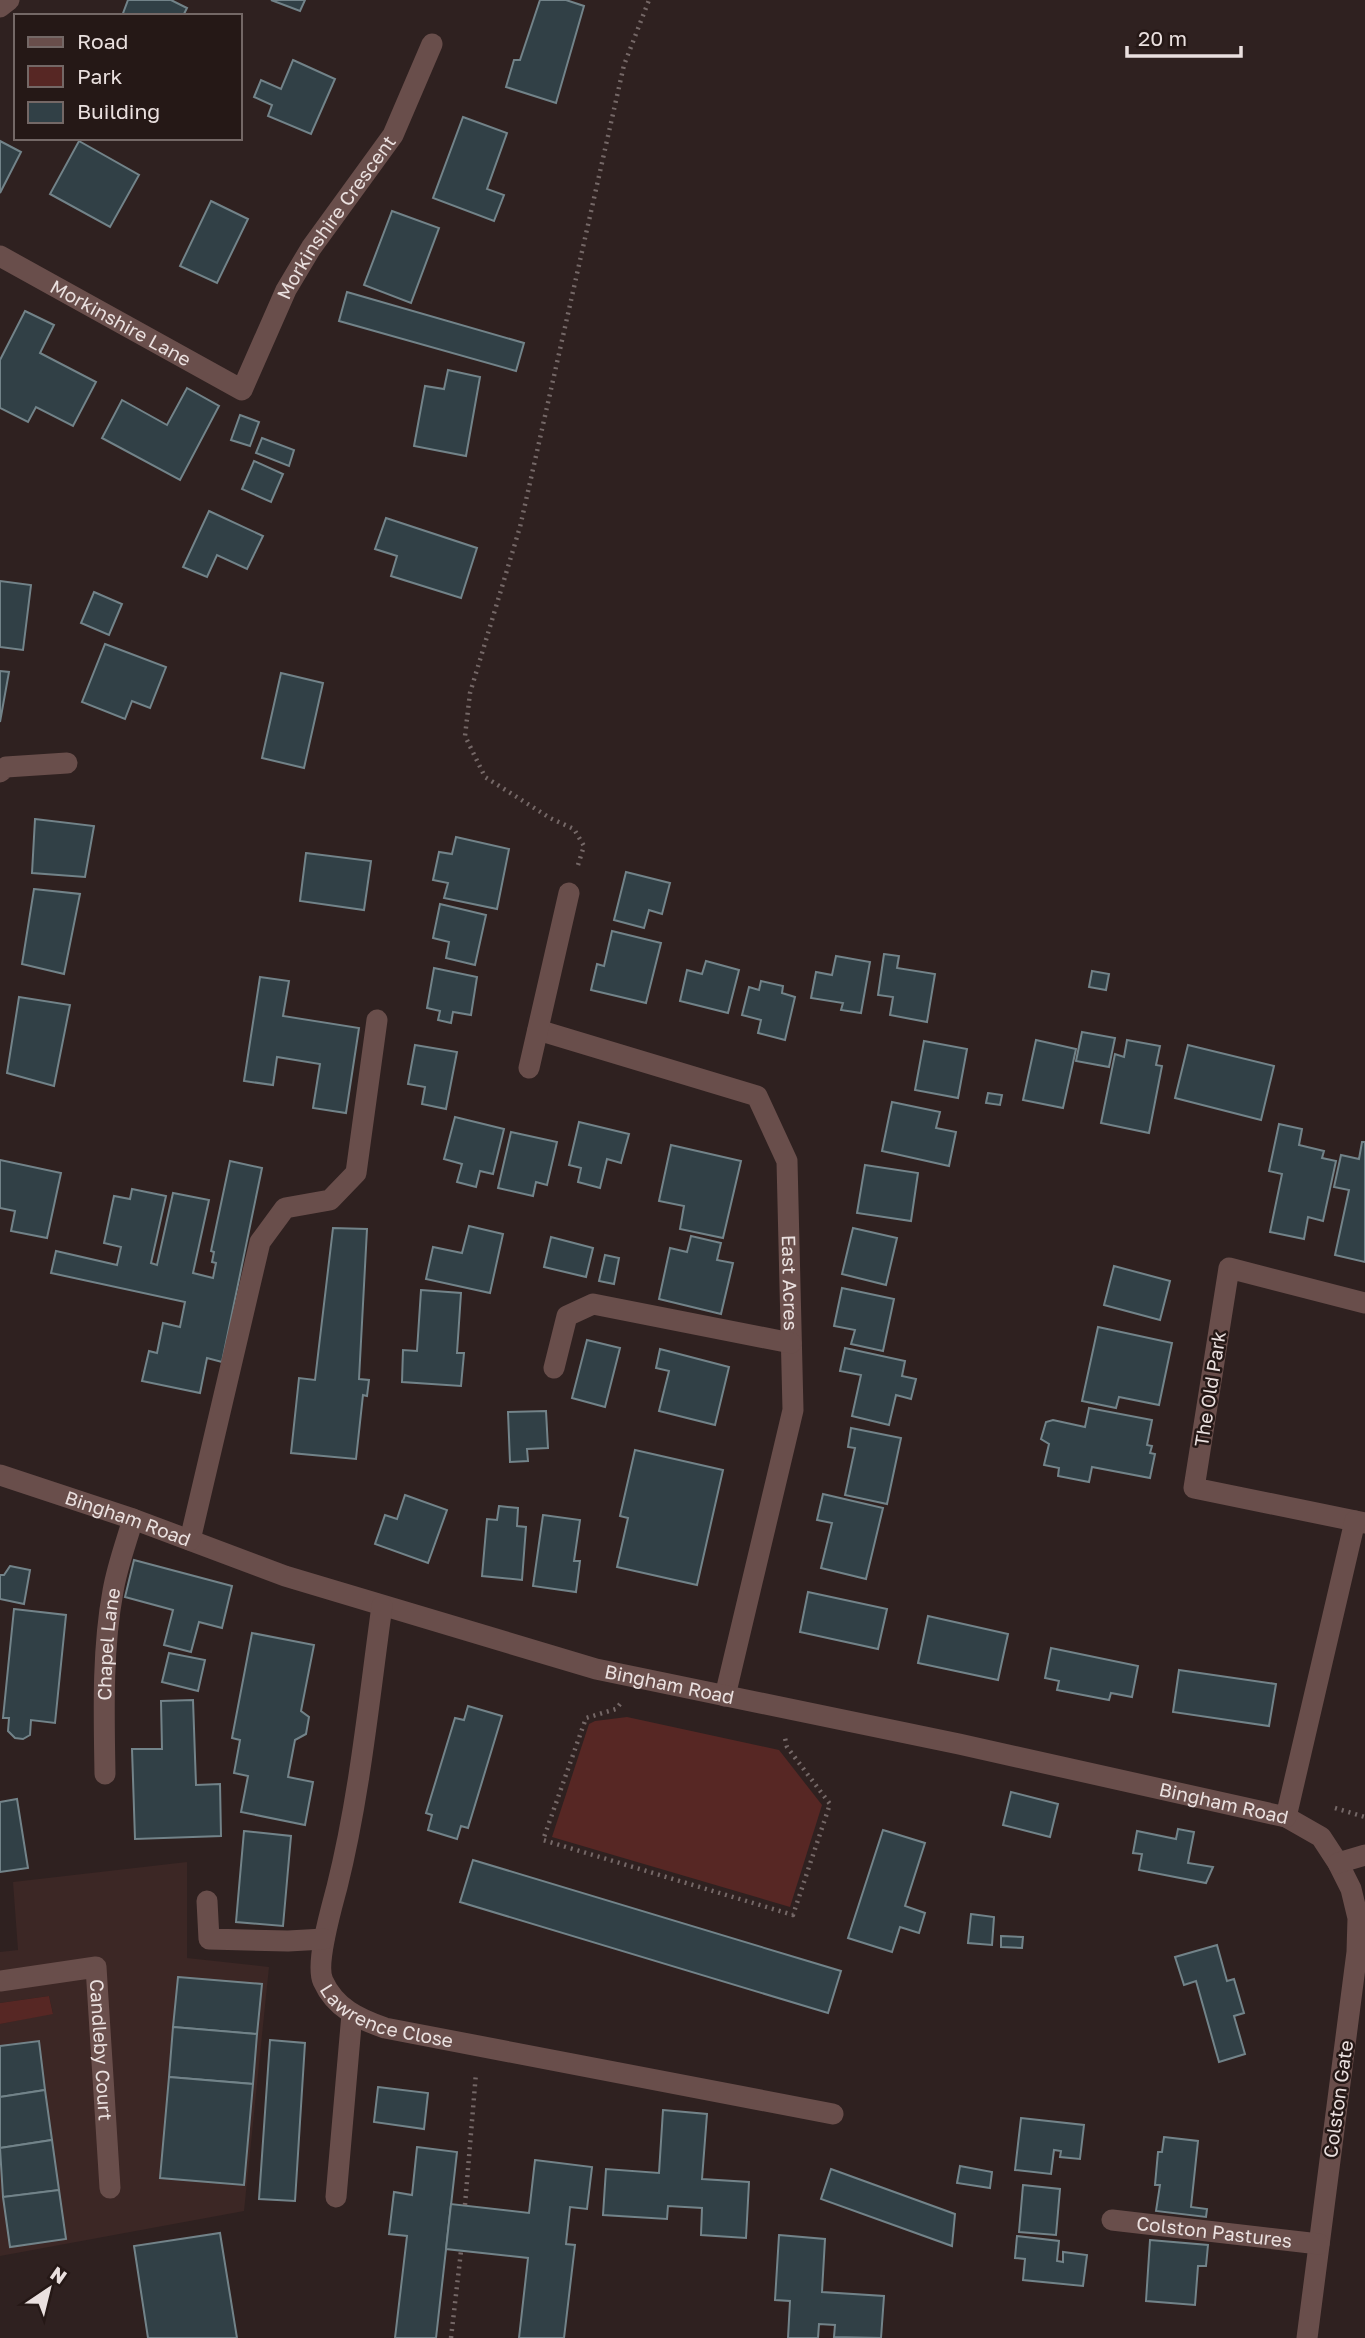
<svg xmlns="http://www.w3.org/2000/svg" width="1365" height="2338" font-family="'Golos Text',sans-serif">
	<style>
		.built { fill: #3c2725 }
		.green { fill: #572724 }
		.building { fill: #314046; stroke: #728389; stroke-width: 2 }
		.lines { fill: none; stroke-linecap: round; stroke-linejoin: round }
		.path { stroke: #756867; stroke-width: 4.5; stroke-dasharray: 2 5; stroke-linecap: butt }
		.minor { stroke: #694e4b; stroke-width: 21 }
		.labels { text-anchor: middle; stroke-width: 5; stroke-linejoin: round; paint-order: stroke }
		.street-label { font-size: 19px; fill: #eae0df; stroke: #251816 }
	</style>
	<rect width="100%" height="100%" fill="#2f2120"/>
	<polygon class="built" points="187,1862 187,1958 269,1967 244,2211 0,2256 0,2024 53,2013 49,1996 0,2003 0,1952 18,1950 13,1882"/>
	<g class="green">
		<polygon points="627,1717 779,1750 822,1805 790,1907 552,1837 589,1724 595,1721"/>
		<polygon points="49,1996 53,2014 0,2024 0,2003"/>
	</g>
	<g class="building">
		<polygon points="128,0 171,0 187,8 183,16 122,16"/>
		<polygon points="271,0 305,0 300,11"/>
		<polygon points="540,0 566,0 584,6 556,103 506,87 514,60 520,60"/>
		<polygon points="293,60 335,79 311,134 268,116 272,105 254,97 261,80 281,89"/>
		<polygon points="463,117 507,133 487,189 504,195 494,221 433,198"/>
		<polygon points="0,141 21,152 0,193"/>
		<polygon points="79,141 139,175 110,227 50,194"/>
		<polygon points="211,201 248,219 217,283 180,266"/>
		<polygon points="392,211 439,228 411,303 364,285"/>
		<polygon points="347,292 524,343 516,371 339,321"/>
		<polygon points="25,311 54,325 40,353 96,382 73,426 36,407 28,422 0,408 0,360"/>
		<polygon points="448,370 480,377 466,456 414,446 425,386 444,389"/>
		<polygon points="187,388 219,406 180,480 102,438 122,400 167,425"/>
		<polygon points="240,415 259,422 250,446 231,440"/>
		<polygon points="262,438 294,450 289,466 256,453"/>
		<polygon points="254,461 283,474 271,502 242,489"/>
		<polygon points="209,511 263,536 247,569 217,555 207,577 183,567"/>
		<polygon points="386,518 477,548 461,598 391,576 397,556 375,549"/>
		<polygon points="0,581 31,585 23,650 0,647"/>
		<polygon points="94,592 122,604 109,635 81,623"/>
		<polygon points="105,644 166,667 150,708 132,701 125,719 82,702"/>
		<polygon points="0,671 9,672 0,722"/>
		<polygon points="281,673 323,683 304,768 262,758"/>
		<polygon points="35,819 94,826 85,877 32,873"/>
		<polygon points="456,837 509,849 497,909 444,898 448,883 433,880 439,852 452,854"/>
		<polygon points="306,853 371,861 364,910 300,901"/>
		<polygon points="626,872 670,883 662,914 649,910 644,928 614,920"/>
		<polygon points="34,889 80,894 64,974 22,964"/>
		<polygon points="440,904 486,915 475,965 446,958 449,942 433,938"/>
		<polygon points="612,931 661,943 646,1003 591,990 597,964 604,966"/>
		<polygon points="884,954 899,956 897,968 935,974 927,1022 890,1015 893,997 878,995"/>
		<polygon points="836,956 870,962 861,1013 841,1010 843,1003 811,998 816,972 832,975"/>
		<polygon points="706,961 739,970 728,1013 680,1001 687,970 702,974"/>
		<polygon points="434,968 477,977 471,1015 453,1012 451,1023 438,1020 440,1011 427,1008"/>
		<polygon points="1092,971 1109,974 1106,990 1089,987"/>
		<polygon points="260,977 289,981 283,1016 359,1028 346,1113 313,1108 320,1064 277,1057 273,1085 244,1081"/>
		<polygon points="761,981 783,986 782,993 795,997 785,1040 758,1033 761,1020 742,1015 749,987 759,990"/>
		<polygon points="19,997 70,1005 54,1086 7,1073"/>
		<polygon points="1082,1032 1115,1038 1109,1067 1076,1061"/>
		<polygon points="1036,1040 1076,1049 1063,1108 1023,1100"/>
		<polygon points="1127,1040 1160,1046 1156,1065 1162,1066 1149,1133 1101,1123 1115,1054 1124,1057"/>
		<polygon points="924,1041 967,1049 958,1098 915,1090"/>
		<polygon points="415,1045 457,1052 446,1109 422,1104 425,1087 408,1084"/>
		<polygon points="1188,1045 1274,1066 1261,1120 1175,1098"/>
		<polygon points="988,1093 1002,1095 1000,1105 986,1103"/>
		<polygon points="892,1102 940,1112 936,1128 956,1132 949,1166 882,1151"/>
		<polygon points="455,1117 504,1129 493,1174 480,1171 476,1187 457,1182 462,1164 444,1159"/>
		<polygon points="579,1122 629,1134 621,1163 607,1159 600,1188 578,1182 581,1168 569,1165"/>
		<polygon points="1279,1124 1302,1129 1299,1145 1324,1151 1322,1158 1336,1161 1323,1221 1308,1217 1304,1239 1270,1232 1282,1174 1269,1171"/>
		<polygon points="511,1132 557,1142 547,1185 536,1182 533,1196 498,1188"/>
		<polygon points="1362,1142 1365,1142 1365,1262 1335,1255 1349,1190 1334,1187 1341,1155 1359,1159"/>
		<polygon points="671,1145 741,1161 723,1238 680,1229 684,1206 659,1201"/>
		<polygon points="0,1160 61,1173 47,1238 11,1231 15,1211 0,1208"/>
		<polygon points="230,1161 262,1168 222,1362 207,1358 200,1393 142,1381 149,1351 157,1353 163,1323 180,1327 185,1302 51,1273 56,1251 117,1265 121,1247 104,1243 114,1196 130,1199 132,1189 166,1196 151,1263 157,1265 173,1193 209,1200 193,1273 213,1278 216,1263 212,1262 214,1252 211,1251"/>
		<polygon points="865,1165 918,1173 911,1221 857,1213"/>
		<polygon points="469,1226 503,1234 490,1293 426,1279 433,1247 462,1253"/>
		<polygon points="333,1228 367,1229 359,1379 369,1380 367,1396 363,1395 356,1459 291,1453 299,1378 315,1380"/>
		<polygon points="853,1228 897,1238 886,1285 842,1274"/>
		<polygon points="691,1236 721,1243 717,1260 733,1263 721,1314 659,1299 670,1248 687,1252"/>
		<polygon points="551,1237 593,1248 586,1277 544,1267"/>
		<polygon points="605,1255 619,1258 614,1284 599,1281"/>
		<polygon points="1114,1266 1170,1281 1160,1320 1104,1305"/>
		<polygon points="842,1288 894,1299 883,1351 851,1344 855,1330 834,1326"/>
		<polygon points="421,1290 461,1293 457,1353 464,1353 461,1386 402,1382 403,1350 417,1351"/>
		<polygon points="1098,1327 1172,1343 1159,1405 1119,1397 1116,1408 1082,1401"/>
		<polygon points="587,1340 620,1348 605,1407 572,1398"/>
		<polygon points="845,1348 905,1361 902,1376 916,1379 911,1399 896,1395 889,1425 852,1416 861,1375 840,1371"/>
		<polygon points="660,1349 729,1367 715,1425 659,1411 669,1371 656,1368"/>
		<polygon points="1089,1408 1152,1420 1147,1445 1152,1446 1150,1453 1155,1454 1150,1478 1092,1467 1089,1482 1058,1476 1059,1468 1044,1465 1049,1444 1041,1439 1046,1422 1053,1420 1085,1427"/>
		<polygon points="546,1411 548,1448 527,1449 528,1461 510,1462 508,1412"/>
		<polygon points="851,1428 901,1438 887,1504 845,1495 855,1448 848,1447"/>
		<polygon points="635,1450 723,1470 697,1585 617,1567 628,1518 620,1516"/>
		<polygon points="823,1494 883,1508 866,1579 821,1568 832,1523 817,1520"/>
		<polygon points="405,1495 447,1510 428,1563 375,1544 385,1515 397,1519"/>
		<polygon points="499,1506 518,1508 517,1526 526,1527 522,1580 482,1576 487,1519 497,1520"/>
		<polygon points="543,1515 580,1520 574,1561 580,1561 576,1592 533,1586"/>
		<polygon points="134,1560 232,1586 222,1628 199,1622 191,1652 164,1645 173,1610 125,1597"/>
		<polygon points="10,1566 30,1570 24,1604 0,1599 0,1575 4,1575"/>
		<polygon points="808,1592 887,1609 878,1649 800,1632"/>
		<polygon points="14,1609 66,1615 55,1723 31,1720 30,1735 23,1739 15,1738 8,1731 9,1718 3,1718"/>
		<polygon points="928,1616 1008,1634 998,1680 918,1663"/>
		<polygon points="252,1633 314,1645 301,1711 309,1717 306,1734 295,1740 288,1777 313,1782 305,1825 241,1812 248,1776 234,1773 240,1740 232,1738"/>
		<polygon points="1051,1648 1138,1666 1132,1697 1111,1693 1109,1700 1057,1690 1059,1681 1045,1678"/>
		<polygon points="169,1653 205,1660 198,1691 162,1682"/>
		<polygon points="1179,1670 1276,1684 1269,1726 1173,1712"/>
		<polygon points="193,1700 196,1785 220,1784 221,1836 135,1839 132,1749 162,1749 161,1701"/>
		<polygon points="468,1706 502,1716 468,1828 461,1826 457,1839 428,1830 432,1815 426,1813 455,1718 464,1720"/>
		<polygon points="1011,1792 1058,1804 1050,1837 1003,1825"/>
		<polygon points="17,1799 28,1868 0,1872 0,1802"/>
		<polygon points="1178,1829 1194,1832 1188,1863 1213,1867 1206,1883 1139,1870 1142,1854 1133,1853 1137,1831 1176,1839"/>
		<polygon points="883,1830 925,1843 905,1906 925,1913 919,1933 900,1927 892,1952 848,1938"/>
		<polygon points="244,1831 291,1836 283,1926 236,1922"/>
		<polygon points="473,1860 841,1971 828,2013 460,1902"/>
		<polygon points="971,1914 994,1917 992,1945 968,1943"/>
		<polygon points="1001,1936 1023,1937 1022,1948 1001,1947"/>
		<polygon points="1217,1945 1227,1981 1234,1979 1244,2013 1234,2016 1245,2054 1219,2062 1196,1981 1184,1985 1175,1957"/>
		<polygon points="178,1977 262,1984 257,2034 173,2027"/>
		<polygon points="173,2027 257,2034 253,2084 169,2077"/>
		<polygon points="270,2040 305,2043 295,2201 259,2199"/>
		<polygon points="39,2041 45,2090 0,2097 0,2046"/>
		<polygon points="169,2077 253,2084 244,2185 160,2178"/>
		<polygon points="378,2087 428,2093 424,2129 374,2122"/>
		<polygon points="45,2090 52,2140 0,2148 0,2097"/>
		<polygon points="663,2110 707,2114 702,2179 749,2182 746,2238 701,2235 702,2208 668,2206 667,2219 603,2215 606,2169 659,2173"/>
		<polygon points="1021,2118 1084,2125 1080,2159 1060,2157 1061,2151 1054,2150 1051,2174 1015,2170"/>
		<polygon points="1164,2137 1198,2141 1191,2207 1207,2209 1206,2217 1156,2211 1160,2185 1155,2185 1158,2152 1162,2152"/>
		<polygon points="52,2140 59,2190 3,2197 0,2148"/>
		<polygon points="417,2147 457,2152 436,2338 395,2338 407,2236 389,2234 394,2192 412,2195"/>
		<polygon points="535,2160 592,2167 587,2209 570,2207 566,2244 575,2245 564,2338 519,2338 528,2258 446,2249 451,2204 529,2213"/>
		<polygon points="960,2166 992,2172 990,2188 957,2183"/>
		<polygon points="831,2169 955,2214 952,2246 821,2199"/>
		<polygon points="1023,2185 1060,2189 1056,2235 1019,2232"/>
		<polygon points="59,2190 66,2239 10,2247 3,2197"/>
		<polygon points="220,2233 237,2338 148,2338 134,2246"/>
		<polygon points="779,2235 825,2239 822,2292 884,2296 881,2338 834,2337 835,2325 819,2324 818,2338 788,2338 790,2301 775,2300"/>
		<polygon points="1017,2236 1059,2241 1057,2261 1063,2262 1063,2252 1087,2255 1083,2286 1023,2280 1025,2259 1015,2258"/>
		<polygon points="1150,2240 1208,2245 1206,2266 1198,2266 1195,2305 1146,2301"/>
	</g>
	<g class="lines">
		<g class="path">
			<polyline points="578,865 584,846 574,829 550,818 485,777 465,736 470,693 520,527 624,65 649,0"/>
			<polyline points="620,1704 616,1709 586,1718 543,1840 793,1915 830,1804 787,1747 785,1738"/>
			<polyline points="1335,1808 1365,1817"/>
			<polyline points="465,2205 476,2073"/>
			<polyline points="451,2338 461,2251"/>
		</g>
		<g class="minor">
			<polyline points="0,7 9,0"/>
			<path id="s1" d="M0,256L242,390L286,290L311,248L393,135L432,44"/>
			<polyline points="0,772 6,767 67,763"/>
			<path id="s2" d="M538,1030L757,1096L787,1161L793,1410L725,1696"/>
			<polyline points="529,1068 569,893"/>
			<polyline points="1365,1303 1229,1268 1194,1488 1365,1523"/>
			<polyline points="554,1368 567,1316 593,1304 791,1343"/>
			<path id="s3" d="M0,1475L133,1519L285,1576L596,1669L959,1744L1286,1817L1321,1837L1338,1863L1351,1889L1358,1918L1357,1952L1307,2338"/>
			<polyline points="190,1540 260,1242 285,1208 330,1200 356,1173 377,1020"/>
			<path id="s4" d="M382,1606C369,1699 360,1795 337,1887C332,1906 315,1964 323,1981C335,2008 359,2019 385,2028L833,2114"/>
			<path id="s5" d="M105,1774C104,1714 102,1651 113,1591C117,1567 126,1543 133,1519"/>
			<polyline points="1286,1817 1355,1521"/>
			<polyline points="1338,1863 1365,1855"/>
			<polyline points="207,1901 209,1939 288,1941 324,1939"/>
			<path id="s6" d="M0,1981L96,1967L110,2188"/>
			<polyline points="336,2197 352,2014"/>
			<path id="s7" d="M1112,2220L1319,2244"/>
		</g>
	</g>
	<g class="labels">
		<g class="street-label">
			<text dy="7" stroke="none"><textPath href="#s1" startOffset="474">Morkinshire Crescent</textPath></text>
			<text dy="7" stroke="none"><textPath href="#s1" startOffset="138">Morkinshire Lane</textPath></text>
			<text dy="7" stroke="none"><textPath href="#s2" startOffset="422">East Acres</textPath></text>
			<text transform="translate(1210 1389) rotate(-81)" y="7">The Old Park</text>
			<text dy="7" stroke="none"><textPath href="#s3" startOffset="135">Bingham Road</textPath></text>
			<text dy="7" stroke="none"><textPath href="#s5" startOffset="130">Chapel Lane</textPath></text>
			<text dy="7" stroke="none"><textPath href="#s3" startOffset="702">Bingham Road</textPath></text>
			<text dy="7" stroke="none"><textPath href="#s3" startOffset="1269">Bingham Road</textPath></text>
			<text dy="7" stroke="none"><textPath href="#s4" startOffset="458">Lawrence Close</textPath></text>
			<text dy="7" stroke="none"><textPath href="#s6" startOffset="180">Candleby Court</textPath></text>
			<text transform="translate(1338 2099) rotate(-82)" y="7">Colston Gate</text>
			<text dy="7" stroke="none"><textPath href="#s7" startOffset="103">Colston Pastures</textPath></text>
		</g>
	</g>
	<rect x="14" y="14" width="228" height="126" fill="#251816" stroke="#746866" stroke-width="2"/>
	<rect x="28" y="37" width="35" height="10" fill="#694e4b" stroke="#746866" stroke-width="2"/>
	<text x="77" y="49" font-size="21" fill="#eae0df">Road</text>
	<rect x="28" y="66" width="35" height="21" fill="#572724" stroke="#746866" stroke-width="2"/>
	<text x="77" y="84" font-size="21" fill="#eae0df">Park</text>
	<rect x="28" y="102" width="35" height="21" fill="#314046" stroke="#746866" stroke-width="2"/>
	<text x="77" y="119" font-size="21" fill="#eae0df">Building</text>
	<g transform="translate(49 2289) rotate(35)" stroke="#251816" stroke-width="5" paint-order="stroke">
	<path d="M0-5L12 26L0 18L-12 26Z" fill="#eae0df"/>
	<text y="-10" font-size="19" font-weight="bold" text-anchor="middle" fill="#eae0df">N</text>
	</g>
	<path d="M1127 46v10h114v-10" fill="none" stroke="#eae0df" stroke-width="3.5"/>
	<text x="1138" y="46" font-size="21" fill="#eae0df" stroke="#251816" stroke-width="5" paint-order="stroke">20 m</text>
</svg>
